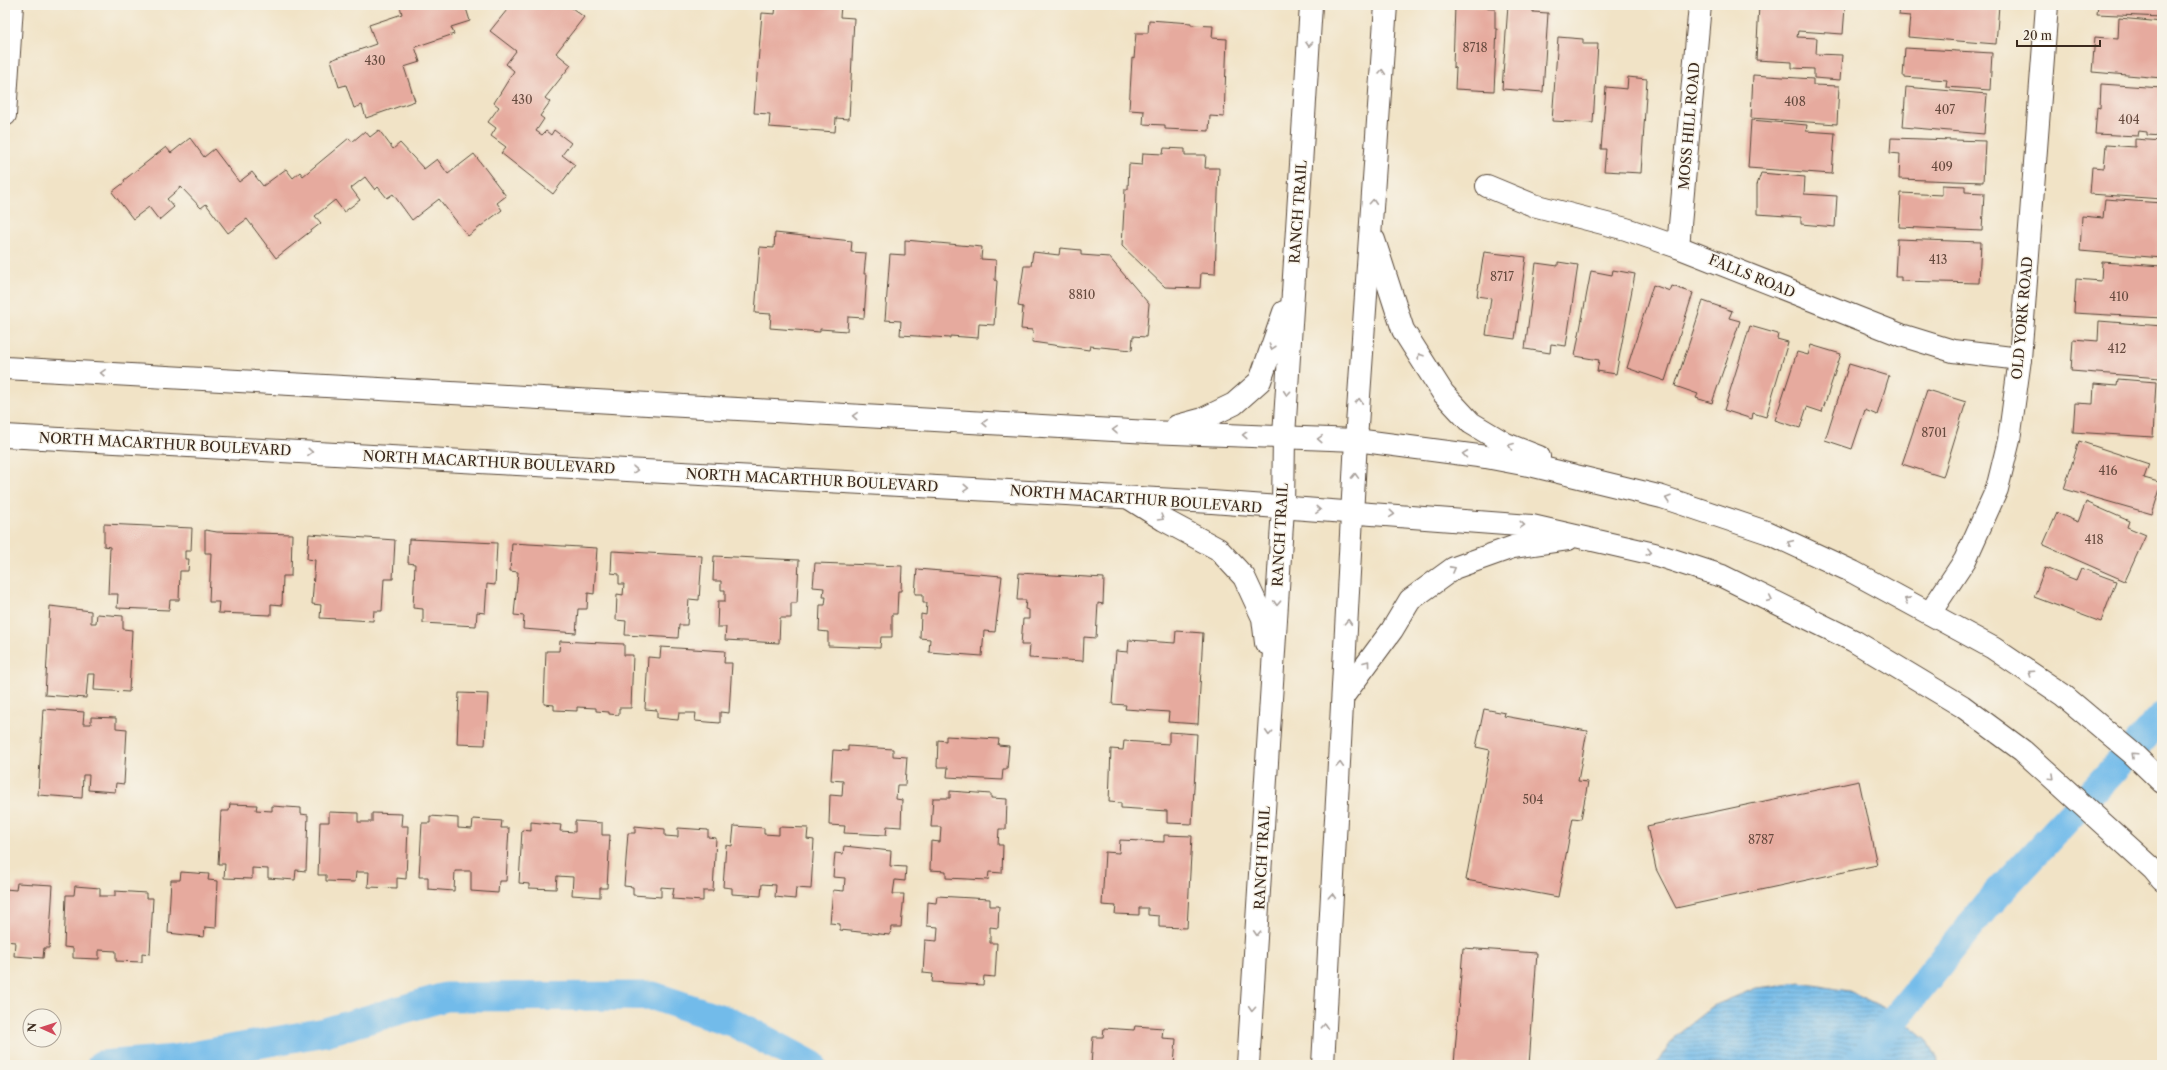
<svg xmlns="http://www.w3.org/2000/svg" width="2167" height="1070" font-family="'Libre Caslon Text',serif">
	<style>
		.water { fill: url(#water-rules); stroke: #567284 }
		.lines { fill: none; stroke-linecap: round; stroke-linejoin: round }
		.canal { stroke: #72bbea; stroke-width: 29 }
		.building { fill: #e6aa9e }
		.minor-casing { stroke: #564637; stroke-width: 24 }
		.major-casing { stroke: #564637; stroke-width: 24 }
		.minor { stroke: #fff; stroke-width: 22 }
		.major { stroke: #fff; stroke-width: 22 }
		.oneway { stroke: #a79f9a }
		.labels { text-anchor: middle; stroke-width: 3; stroke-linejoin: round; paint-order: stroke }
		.number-label { font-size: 12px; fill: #664a3e }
		.street-label { font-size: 14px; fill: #3b2a1e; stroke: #f7f3e8 }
	</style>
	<defs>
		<pattern id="water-rules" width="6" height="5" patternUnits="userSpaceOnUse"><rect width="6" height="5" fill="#72bbea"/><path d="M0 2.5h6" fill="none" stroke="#5f98bd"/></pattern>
	</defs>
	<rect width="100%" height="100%" fill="#f7f3e8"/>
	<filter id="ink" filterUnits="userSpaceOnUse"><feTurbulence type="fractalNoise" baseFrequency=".025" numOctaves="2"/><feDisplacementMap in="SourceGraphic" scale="8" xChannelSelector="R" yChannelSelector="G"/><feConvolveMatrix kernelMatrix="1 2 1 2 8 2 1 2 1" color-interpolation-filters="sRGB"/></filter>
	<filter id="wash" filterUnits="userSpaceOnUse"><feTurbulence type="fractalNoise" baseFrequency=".012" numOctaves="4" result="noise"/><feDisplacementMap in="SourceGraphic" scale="16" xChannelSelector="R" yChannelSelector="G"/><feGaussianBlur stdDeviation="0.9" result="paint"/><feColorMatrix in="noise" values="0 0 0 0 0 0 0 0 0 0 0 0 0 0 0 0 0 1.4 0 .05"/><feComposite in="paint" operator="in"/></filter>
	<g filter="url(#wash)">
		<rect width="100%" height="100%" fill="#f1e3c6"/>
		<polygon class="water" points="1802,983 1849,991 1891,1011 1927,1041 1940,1065 1656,1065 1676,1035 1713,1006 1756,988"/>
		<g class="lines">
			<g class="canal">
				<polyline points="101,1065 175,1059 325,1032 445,997 653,996 734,1023 812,1065"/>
				<polyline points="1857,1065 1987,905 2162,717"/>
			</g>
		</g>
		<g id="blocks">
			<g class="building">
				<polygon points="402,5 465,5 470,21 451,27 454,34 415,47 420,62 404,67 415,101 366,118 362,105 354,108 346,85 339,87 331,60 376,44 369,25 402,14 400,6"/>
				<polygon points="511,5 568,5 584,17 556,53 571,65 545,98 550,102 540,116 544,119 536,131 542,135 546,131 551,135 554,130 571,143 562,155 575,165 553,194 501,153 506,147 491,136 496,128 488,122 499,107 494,103 514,71 506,64 516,51 490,31"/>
				<polygon points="776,5 841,6 840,17 854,18 849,119 836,118 835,132 769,127 770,114 754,113 762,13 775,14"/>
				<polygon points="1508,5 1533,7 1533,12 1548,13 1543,92 1502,89"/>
				<polygon points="1759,5 1838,5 1838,7 1845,7 1843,34 1798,31 1797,37 1817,38 1816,54 1842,55 1840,80 1814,78 1814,69 1792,68 1792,62 1756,60"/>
				<polygon points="1900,5 1999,5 1996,44 1908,37 1910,16 1899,15"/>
				<polygon points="2098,5 2162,5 2162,17 2097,14"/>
				<polygon points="1455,6 1495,8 1495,29 1497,29 1494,91 1455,89 1456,68 1453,67"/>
				<polygon points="2119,18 2162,22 2162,78 2092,72 2095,37 2118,39"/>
				<polygon points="1149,20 1191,23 1191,25 1213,26 1212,38 1227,39 1224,117 1210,116 1209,131 1165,129 1165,125 1143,124 1144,111 1129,110 1132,58 1134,59 1136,33 1148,33"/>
				<polygon points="1558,37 1583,39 1583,44 1598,44 1593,123 1552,121"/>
				<polygon points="1905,48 1992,53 1990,90 1946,87 1947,80 1903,77"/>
				<polygon points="1753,75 1813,79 1813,85 1839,86 1837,124 1751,118"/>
				<polygon points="1628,77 1647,79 1641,173 1604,171 1606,149 1601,149 1606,87 1627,89"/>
				<polygon points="2101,84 2162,88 2162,136 2147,135 2147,132 2139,131 2138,136 2095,134 2097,107 2100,108"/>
				<polygon points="1906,87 1987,94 1984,134 1903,127"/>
				<polygon points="1751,120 1807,125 1806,131 1835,133 1832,174 1748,168"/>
				<polygon points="379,130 393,149 400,143 424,169 437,159 448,174 474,154 506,196 497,203 502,210 468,236 439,199 412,220 393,194 387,198 378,187 375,190 365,177 351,188 360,200 344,212 335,200 315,216 321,223 276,258 247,219 228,233 206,204 201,208 181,187 167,199 174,207 159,220 149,207 133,219 112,192 125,182 124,180 166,147 171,153 190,138 204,157 214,149 239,182 252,172 263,186 286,169 293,178 300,172 303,176 349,138 352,142 365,131 370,137"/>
				<polygon points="1891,138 1985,141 1983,182 1899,179 1900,154 1890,153"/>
				<polygon points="2135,139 2162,141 2162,199 2090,194 2092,167 2104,168 2106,145 2135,147"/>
				<polygon points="1164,148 1185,149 1185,155 1206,155 1205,168 1219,168 1215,274 1201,273 1200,288 1165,287 1122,246 1125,189 1128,189 1129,164 1142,165 1143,153 1163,154"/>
				<polygon points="1761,173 1805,177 1804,194 1837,196 1835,227 1801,224 1801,217 1757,214 1757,185"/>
				<polygon points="1942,185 1965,186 1965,192 1984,193 1982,231 1899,227 1901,193 1942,195"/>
				<polygon points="2105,199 2162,203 2162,258 2080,251 2082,216 2103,218"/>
				<polygon points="775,233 852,241 851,252 866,253 864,274 867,274 864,318 848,317 847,331 820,329 820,332 770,328 771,314 755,313 760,247 774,248"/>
				<polygon points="1897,239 1981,242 1979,283 1901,281 1901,277 1895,277"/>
				<polygon points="905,240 982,247 981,259 996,260 995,280 997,281 994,325 979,324 978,338 950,336 950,338 900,335 901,321 885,320 890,254 905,255"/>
				<polygon points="1060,248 1081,250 1081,255 1109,257 1149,304 1146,337 1133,336 1132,350 1090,346 1089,350 1032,342 1033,330 1021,329 1023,307 1018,306 1024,266 1031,266 1033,252 1059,255"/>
				<polygon points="1484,252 1526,257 1515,339 1486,335 1491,298 1477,296"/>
				<polygon points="1558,262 1578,265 1566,346 1551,344 1550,353 1525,349 1536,263 1558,266"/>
				<polygon points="2102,262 2162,266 2162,318 2074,313 2076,279 2101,281"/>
				<polygon points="1613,270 1635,274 1616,374 1597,371 1599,360 1575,356 1591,271 1612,275"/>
				<polygon points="1653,285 1670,291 1672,286 1693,293 1665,381 1627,368"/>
				<polygon points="1703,301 1732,311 1729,318 1740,321 1712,403 1696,398 1698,394 1675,386"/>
				<polygon points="2099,321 2162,326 2160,378 2071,371 2073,339 2098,341"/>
				<polygon points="1750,326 1778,334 1777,339 1788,342 1766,417 1753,413 1752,419 1724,410"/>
				<polygon points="1811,345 1841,354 1822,412 1807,407 1800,428 1775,420 1797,352 1808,355"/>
				<polygon points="1849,364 1889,376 1877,415 1865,410 1852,449 1825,440"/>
				<polygon points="2118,379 2156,382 2153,437 2073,432 2075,403 2093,404 2094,384 2117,386"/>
				<polygon points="1927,390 1966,402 1943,477 1902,464"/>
				<polygon points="2079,441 2149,464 2144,478 2162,483 2152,514 2064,489"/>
				<polygon points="2086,502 2129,521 2127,527 2146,535 2125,581 2043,545 2057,513 2078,522"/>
				<polygon points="104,524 192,528 191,551 185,551 185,559 189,559 188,571 180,571 179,600 170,600 169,610 117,608 118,594 108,594 110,547 104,546"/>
				<polygon points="205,530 217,532 292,534 291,576 283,576 282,605 271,604 271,615 218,613 219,602 209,602 211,553 205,553"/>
				<polygon points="309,534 395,540 393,579 384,579 382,611 374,611 373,621 320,618 321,605 312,604 315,560 307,559"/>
				<polygon points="409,539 497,543 495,585 487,584 485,613 477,612 476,626 423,623 423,609 413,608 415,564 408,563"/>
				<polygon points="512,543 597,548 594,594 588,593 587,609 578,609 576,633 523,629 524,616 514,615 518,572 510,571"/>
				<polygon points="612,551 702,556 699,600 689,599 687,625 679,625 678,638 625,635 626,621 616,620 617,594 623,595 624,584 619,584 619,574 611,573"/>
				<polygon points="714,556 799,560 797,603 791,603 791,618 780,618 779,643 725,640 726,627 717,627 718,601 725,601 725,590 721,590 721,581 713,581"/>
				<polygon points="815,563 902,566 901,591 898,591 897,614 892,614 892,637 881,637 880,648 828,646 828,632 819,631 820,605 825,605 826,597 823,597 824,588 813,587"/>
				<polygon points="2045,568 2076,580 2081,568 2116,581 2101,622 2034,597"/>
				<polygon points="917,569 1002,576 995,632 984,631 982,656 929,652 930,639 920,638 921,614 926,615 927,603 923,603 923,594 915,594"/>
				<polygon points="1019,573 1104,578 1103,604 1098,603 1096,638 1084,637 1083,661 1029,658 1030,645 1021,645 1023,619 1029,619 1029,610 1025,609 1026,600 1017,600"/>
				<polygon points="50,606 91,611 91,623 96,623 97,614 123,616 123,629 132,630 129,692 94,690 95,674 88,674 86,698 45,695"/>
				<polygon points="1176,631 1203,633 1198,724 1168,722 1169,712 1125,709 1126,705 1112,704 1116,651 1128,652 1129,640 1175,643"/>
				<polygon points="560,641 624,644 624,655 633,655 631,708 619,708 619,715 609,714 609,712 596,711 596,708 577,707 577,711 554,710 554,705 544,704 546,651 559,651"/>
				<polygon points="661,647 725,651 724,663 732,663 729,713 720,712 720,723 695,721 696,713 679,713 678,720 657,718 657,710 645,709 648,657 660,658"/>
				<polygon points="459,693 488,694 485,745 457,744"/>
				<polygon points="43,709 84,712 83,724 91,724 91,717 116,718 116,728 127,729 124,784 116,783 115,792 88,790 89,775 83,775 82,798 38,795"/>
				<polygon points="1484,709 1505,713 1504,716 1587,731 1578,781 1588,782 1581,819 1573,818 1558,897 1466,880 1490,750 1476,747"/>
				<polygon points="1169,732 1197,734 1192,824 1167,823 1167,811 1121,808 1121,803 1109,802 1111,749 1123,750 1124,741 1169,744"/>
				<polygon points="946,736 999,739 998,745 1009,746 1007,769 1003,769 1002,780 947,777 948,767 937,767 938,740 946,741"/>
				<polygon points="848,746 893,749 893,756 907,757 905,785 897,785 896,799 902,800 901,827 887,826 886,835 844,833 845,826 829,825 830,795 842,796 843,781 831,780 833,750 848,751"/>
				<polygon points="1859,781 1877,865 1676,908 1656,869 1647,826"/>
				<polygon points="950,791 991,794 991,798 1007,799 1006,829 999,829 998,845 1003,845 1002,873 989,872 988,880 946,878 946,871 930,870 931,841 940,842 941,827 931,827 933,798 950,798"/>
				<polygon points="230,804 257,805 256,810 272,811 272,806 301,808 301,814 308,815 306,871 296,870 295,880 268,878 268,869 252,868 252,879 224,878 225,864 218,864 221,811 229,811"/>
				<polygon points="329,812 358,813 358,822 372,822 372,813 402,814 401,826 408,826 406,879 397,878 397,888 368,887 369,872 356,872 355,882 326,881 326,875 318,875 320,822 329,822"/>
				<polygon points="430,816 458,818 458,828 472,829 473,819 502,821 501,828 509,828 506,881 499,881 498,893 471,891 471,871 455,871 454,891 428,889 428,877 419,877 422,823 430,823"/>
				<polygon points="575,821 602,823 602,835 610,835 607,888 600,888 600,897 572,895 573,877 557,876 556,889 529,888 529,884 519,883 522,830 531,831 531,822 561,825 560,831 575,832"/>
				<polygon points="635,826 665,829 665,836 678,837 678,828 708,830 708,837 716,838 713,891 703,891 703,901 672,899 674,888 661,887 661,897 633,895 633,887 624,886 628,833 635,833"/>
				<polygon points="734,826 764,828 764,834 779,835 779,827 808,828 807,839 814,840 811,889 796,888 795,899 775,897 776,885 762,884 761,896 732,894 732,888 723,887 726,845 732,846"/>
				<polygon points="1164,835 1192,836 1187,928 1159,927 1159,916 1148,915 1148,908 1139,908 1139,915 1115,914 1116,906 1102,905 1105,852 1119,853 1120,840 1164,842"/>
				<polygon points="844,846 891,851 890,866 906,867 905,881 895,880 893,894 904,894 901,927 891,927 890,935 840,930 840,924 830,923 833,890 844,891 845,878 833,877 835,853 843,854"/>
				<polygon points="181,872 209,874 208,880 218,881 216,928 205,927 204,937 168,933 171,880 180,880"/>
				<polygon points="17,883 53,885 49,948 44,948 43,958 14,956 15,942 5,941 5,889 16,890"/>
				<polygon points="75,886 100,888 100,896 115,896 115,891 146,893 146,898 153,898 150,954 142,953 142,962 116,961 116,951 99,950 99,959 73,958 73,948 64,947 66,895 74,895"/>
				<polygon points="937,896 990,899 990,906 999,906 998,928 990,927 990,943 997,943 995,977 984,976 983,985 932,982 933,974 923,973 925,940 937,941 938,927 927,926 928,902 936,903"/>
				<polygon points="1463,948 1537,953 1529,1065 1454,1065"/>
				<polygon points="1135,1026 1163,1028 1162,1038 1176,1039 1174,1065 1091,1065 1093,1037 1103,1037 1104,1028 1134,1030"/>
			</g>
		</g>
	</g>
	<g filter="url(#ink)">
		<use href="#blocks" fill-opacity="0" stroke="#564637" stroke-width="1"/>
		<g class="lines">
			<g class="minor-casing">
				<g id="minor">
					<polyline points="5,115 12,5"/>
					<polyline points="1487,186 1533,205 1626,229 1678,247 1901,335 1953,351 2020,359"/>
					<polyline points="1678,247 1700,5"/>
					<polyline points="1930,613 1965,560 1997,489 2009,440 2020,359 2047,5"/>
				</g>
			</g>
			<g class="major-casing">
				<g id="major">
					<polyline points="1374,240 1403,330 1443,393 1471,423 1506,444 1539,457"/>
					<polyline points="5,368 1149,432 1356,440 1486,457 1534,466 1662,497 1769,533 1853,572 1993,648 2063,695 2132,753 2162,782"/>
					<polyline points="1177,426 1203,419 1234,404 1260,381 1284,312"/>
					<polyline points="5,436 1212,502 1532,526 1654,554 1722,576 1854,641 1962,706 2023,751 2153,869 2162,880"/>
					<polyline points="1129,498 1164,520 1218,549 1244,577 1263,618 1266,643"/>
					<polyline points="1344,695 1392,630 1410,600 1454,568 1513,547 1568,539"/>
					<polyline points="1248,1065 1283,508 1284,436 1311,5"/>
					<polyline points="1323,1065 1356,440 1386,5"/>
				</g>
			</g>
			<use href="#minor" class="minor"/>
			<use href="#major" class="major"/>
		</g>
		<defs><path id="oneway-chevron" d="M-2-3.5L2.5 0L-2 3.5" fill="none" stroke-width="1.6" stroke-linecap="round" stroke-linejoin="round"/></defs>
		<g class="oneway">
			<use href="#oneway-chevron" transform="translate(1309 44) rotate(94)"/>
			<use href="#oneway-chevron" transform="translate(1382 72) rotate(-86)"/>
			<use href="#oneway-chevron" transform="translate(1373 202) rotate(-86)"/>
			<use href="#oneway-chevron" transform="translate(1272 347) rotate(109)"/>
			<use href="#oneway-chevron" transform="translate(1420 356) rotate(-122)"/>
			<use href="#oneway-chevron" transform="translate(103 373) rotate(-177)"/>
			<use href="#oneway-chevron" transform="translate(1287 393) rotate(94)"/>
			<use href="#oneway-chevron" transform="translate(1359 401) rotate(-86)"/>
			<use href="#oneway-chevron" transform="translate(855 416) rotate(-177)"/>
			<use href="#oneway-chevron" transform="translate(985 423) rotate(-177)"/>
			<use href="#oneway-chevron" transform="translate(1115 430) rotate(-177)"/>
			<use href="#oneway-chevron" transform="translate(1245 435) rotate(-178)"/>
			<use href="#oneway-chevron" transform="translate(1320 439) rotate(-177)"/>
			<use href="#oneway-chevron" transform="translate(1511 446) rotate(-158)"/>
			<use href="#oneway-chevron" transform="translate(310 452) rotate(3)"/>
			<use href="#oneway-chevron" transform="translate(1465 454) rotate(-172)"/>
			<use href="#oneway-chevron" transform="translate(635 470) rotate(3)"/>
			<use href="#oneway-chevron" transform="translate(1355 476) rotate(-88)"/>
			<use href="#oneway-chevron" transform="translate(966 488) rotate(3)"/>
			<use href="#oneway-chevron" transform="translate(1668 499) rotate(-162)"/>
			<use href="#oneway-chevron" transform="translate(1318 510) rotate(3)"/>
			<use href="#oneway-chevron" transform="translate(1392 514) rotate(5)"/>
			<use href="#oneway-chevron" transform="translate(1161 518) rotate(31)"/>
			<use href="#oneway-chevron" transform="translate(1522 525) rotate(4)"/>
			<use href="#oneway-chevron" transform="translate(1790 543) rotate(-155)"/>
			<use href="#oneway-chevron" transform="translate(1649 552) rotate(14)"/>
			<use href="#oneway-chevron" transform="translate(1453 569) rotate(-29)"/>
			<use href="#oneway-chevron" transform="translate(1770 599) rotate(25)"/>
			<use href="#oneway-chevron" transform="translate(1907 600) rotate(-152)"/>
			<use href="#oneway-chevron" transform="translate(1277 603) rotate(93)"/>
			<use href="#oneway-chevron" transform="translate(1348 622) rotate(-87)"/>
			<use href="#oneway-chevron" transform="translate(1367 663) rotate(-53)"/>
			<use href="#oneway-chevron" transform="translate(2031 673) rotate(-146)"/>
			<use href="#oneway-chevron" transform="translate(1269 733) rotate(93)"/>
			<use href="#oneway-chevron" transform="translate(2134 755) rotate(-137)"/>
			<use href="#oneway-chevron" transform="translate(1340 765) rotate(-87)"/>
			<use href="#oneway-chevron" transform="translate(2052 777) rotate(43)"/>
			<use href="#oneway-chevron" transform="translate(1332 896) rotate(-87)"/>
			<use href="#oneway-chevron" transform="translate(1257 933) rotate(93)"/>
			<use href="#oneway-chevron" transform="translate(1252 1009) rotate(94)"/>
			<use href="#oneway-chevron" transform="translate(1325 1026) rotate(-87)"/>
		</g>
	</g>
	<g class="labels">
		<g class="number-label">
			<text x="1475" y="52">8718</text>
			<text x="375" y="65">430</text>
			<text x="522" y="104">430</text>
			<text x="1795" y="106">408</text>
			<text x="1945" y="114">407</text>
			<text x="2129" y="124">404</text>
			<text x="1942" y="171">409</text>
			<text x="1938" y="264">413</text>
			<text x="1502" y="281">8717</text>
			<text x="1082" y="299">8810</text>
			<text x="2119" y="301">410</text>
			<text x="2117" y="353">412</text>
			<text x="1934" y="437">8701</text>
			<text x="2108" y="475">416</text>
			<text x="2094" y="544">418</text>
			<text x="1533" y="804">504</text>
			<text x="1761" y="844">8787</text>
		</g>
		<g class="street-label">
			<text transform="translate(1689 126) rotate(-85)" y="5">MOSS HILL ROAD</text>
			<text transform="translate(1298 212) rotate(-86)" y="5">RANCH TRAIL</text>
			<text transform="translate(1752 276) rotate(22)" y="5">FALLS ROAD</text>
			<text transform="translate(2022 318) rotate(-85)" y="5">OLD YORK ROAD</text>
			<text transform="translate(165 444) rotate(3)" y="5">NORTH MACARTHUR BOULEVARD</text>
			<text transform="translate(489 462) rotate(3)" y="5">NORTH MACARTHUR BOULEVARD</text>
			<text transform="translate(812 480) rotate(3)" y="5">NORTH MACARTHUR BOULEVARD</text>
			<text transform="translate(1136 499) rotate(4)" y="5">NORTH MACARTHUR BOULEVARD</text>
			<text transform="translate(1280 535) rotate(-87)" y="5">RANCH TRAIL</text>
			<text transform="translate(1262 858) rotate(-87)" y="5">RANCH TRAIL</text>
		</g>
	</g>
	<rect width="2167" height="1070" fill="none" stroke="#f7f3e8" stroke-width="20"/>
	<g transform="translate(42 1028) rotate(273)"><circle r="19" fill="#f7f3e8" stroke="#aca397"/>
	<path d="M0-3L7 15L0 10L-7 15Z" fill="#d1495b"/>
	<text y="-6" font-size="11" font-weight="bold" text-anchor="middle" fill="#3b2a1e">N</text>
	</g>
	<path d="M2017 40v6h83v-6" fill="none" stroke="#3b2a1e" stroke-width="2"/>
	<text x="2023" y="40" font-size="12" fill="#3b2a1e" stroke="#f7f3e8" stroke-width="3" paint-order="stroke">20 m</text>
</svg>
